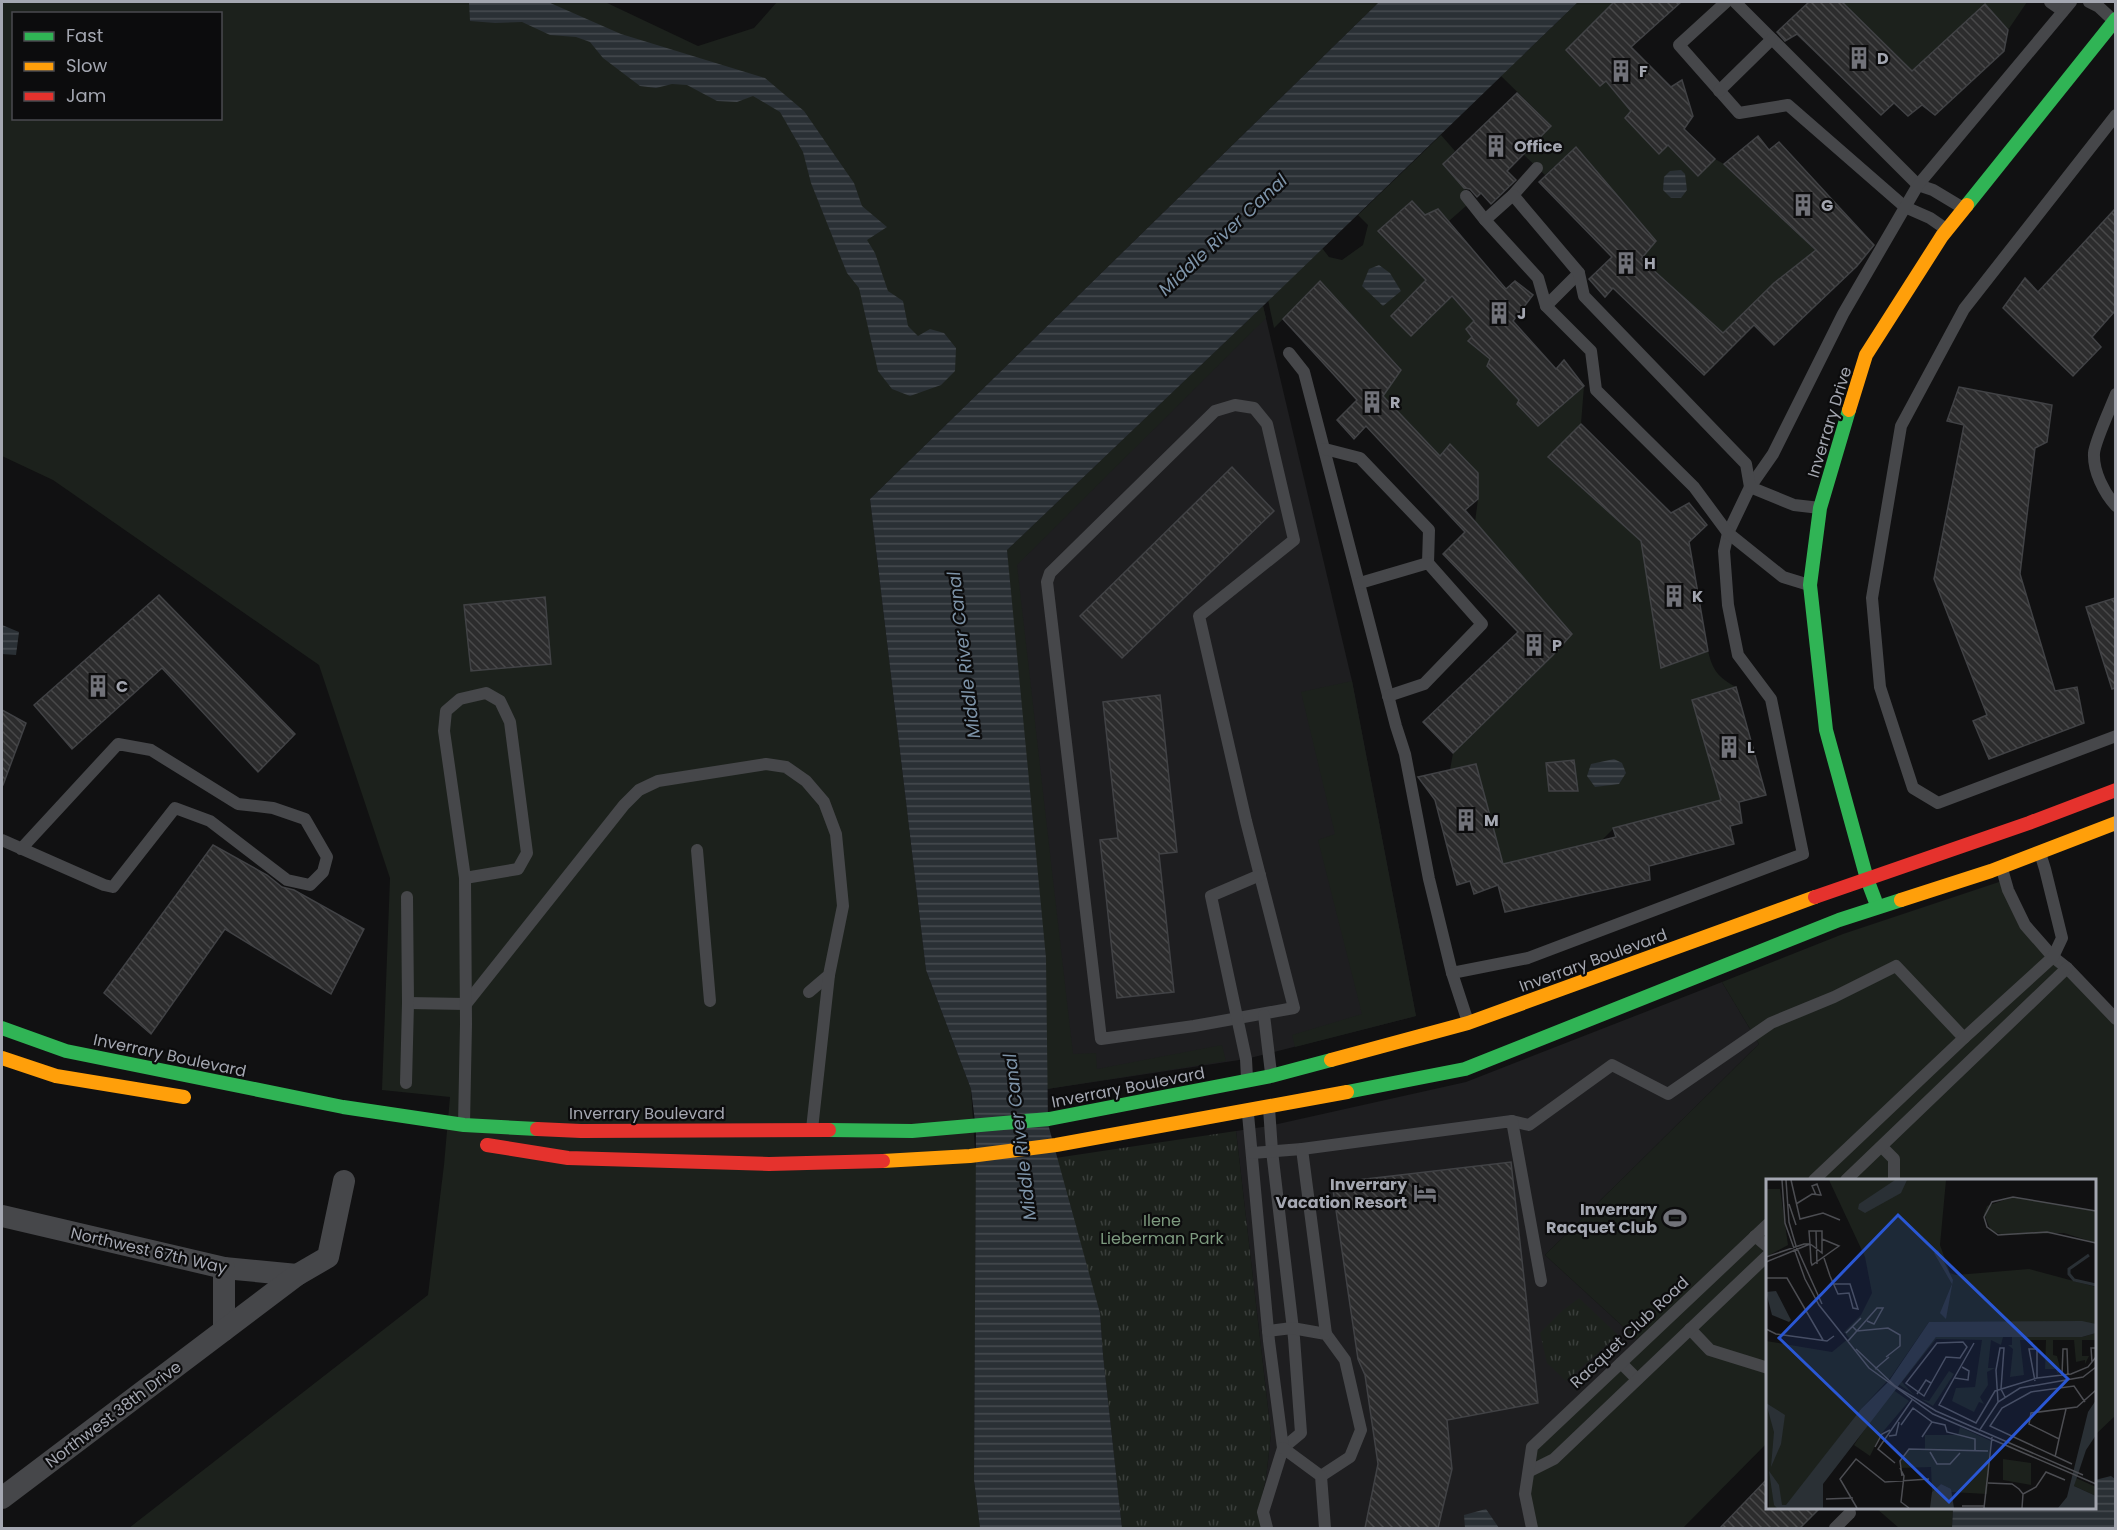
<svg xmlns="http://www.w3.org/2000/svg" width="2117" height="1530" font-family="Poppins,sans-serif">
	<style>
		.built { fill: #1e1e20 }
		.grass { fill: #1c211c; fill-rule: evenodd }
		.park { fill: url(#park-tufts) }
		.water { fill: url(#water-rules) }
		.building { fill: url(#building-back-hatch); stroke: #414245; stroke-width: 1.5 }
		.lines { fill: none; stroke-linecap: round; stroke-linejoin: round }
		.lane { stroke: #46474a; stroke-width: 12 }
		.street { stroke: #46474a; stroke-width: 22 }
		.fast { stroke: #30b455; stroke-width: 14 }
		.slow { stroke: #ff9f0a; stroke-width: 14 }
		.jam { stroke: #e5322d; stroke-width: 14 }
		.labels { text-anchor: middle; stroke-width: 4.5; stroke-linejoin: round; paint-order: stroke }
		.poi-label { font-size: 16px; font-weight: bold; fill: #a4a7b1; stroke: #0c0c0d; text-anchor: start }
		.street-label { font-size: 16px; fill: #a4a7b1; stroke: #0c0c0d }
		.park-label { font-size: 16px; fill: #7d9a7f; stroke: #0c0c0d }
		.water-label { font-size: 18px; font-style: italic; fill: #7e94a9; stroke: #0c0c0d }
		.inset-river { fill: none; stroke: #2a3035; stroke-width: 3 }
		.inset-road { fill: none; stroke: #4c4d52; stroke-width: 1.5 }
		.view { fill: #2a57d4; fill-opacity: 0.15; stroke: #2a57d4; stroke-width: 3 }
		.inset-edge { fill: none; stroke: #a4a7b1; stroke-width: 3 }
	</style>
	<defs>
		<pattern id="park-tufts" width="24" height="20" patternUnits="userSpaceOnUse" patternTransform="scale(1.5)"><rect width="24" height="20" fill="#1c211c"/><path d="M3 7l-1-3M5 7V3M7 7l1-3M15 17l-1-3M17 17v-4M19 17l1-3" fill="none" stroke="#3a3e3b"/></pattern>
		<pattern id="water-rules" width="6" height="5" patternUnits="userSpaceOnUse" patternTransform="scale(1.5)"><rect width="6" height="5" fill="#2a3035"/><path d="M0 2.5h6" fill="none" stroke="#464b50"/></pattern>
		<pattern id="building-back-hatch" width="6" height="6" patternUnits="userSpaceOnUse" patternTransform="scale(1.5)"><rect width="6" height="6" fill="#2c2c2d"/><path d="M-1 5l2 2M0 0l6 6M5-1l2 2" fill="none" stroke="#484849"/></pattern>
	</defs>
	<rect width="100%" height="100%" fill="#111112"/>
	<g class="built">
		<polygon points="1263,306 1352,681 1416,1016 1246,1059 1047,1089 1046,958 1007,550"/>
		<polygon points="1722,982 1759,1044 1545,1255 1641,1343 1532,1528 1262,1528 1258,1515 1266,1478 1271,1434 1236,1131 1269,1126 1466,1082"/>
	</g>
	<g class="grass">
		<path d="M2,2H605L698,46L754,28L777,2H1379L870,499L926,970L971,1089L976,1167L974,1480L980,1528H129L428,1295L444,1165L450,1097L382,1090L390,878L319,665L53,480L2,456ZM14,14H220V118H14Z"/>
		<polygon points="1578,2 1614,2 1566,51 1600,85 1607,80 1631,111 1625,118 1659,153 1684,129 1715,159 1724,164 1816,250 1774,283 1743,313 1735,344 1641,259 1576,147 1545,175 1523,154 1551,125 1501,76"/>
		<polygon points="1842,2 2027,2 2008,30 1985,4 1908,75 1897,56"/>
		<path d="M1441,135L1455,151L1443,164L1474,199L1449,221L1438,209L1425,215L1411,201L1379,232L1443,297L1453,298L1464,310L1471,306L1480,315L1466,329L1472,337L1468,341L1490,359L1519,400L1517,404L1538,426L1584,386L1581,424L1548,458L1641,541L1662,668L1708,651C1713,671 1718,677 1736,687L1692,700L1721,800L1614,828L1602,840L1503,864L1476,764L1450,770L1453,753L1553,655L1572,634L1475,522L1478,499L1477,473L1450,445L1440,456L1383,396L1401,369L1321,282L1274,328L1268,300L1322,248L1329,257L1342,260L1363,245L1368,225L1358,215Z"/>
		<polygon points="1263,306 1266,318 1017,565 1073,1054 1096,1053 1097,1069 1222,1045 1226,1061 1047,1089 1007,550"/>
		<polygon points="1352,681 1416,1016 1295,1047 1292,1035 1362,1014 1318,840 1335,834 1301,692"/>
		<polygon points="2005,880 2025,925 2115,1019 2115,1416 2095,1435 2094,1180 1768,1180 1767,1443 1683,1528 1532,1528 1530,1471 1532,1447 1641,1343 1545,1255 1759,1044 1722,982 1843,934"/>
		<polygon points="1876,1508 1953,1508 1952,1528 1899,1528"/>
	</g>
	<g class="park">
		<polygon points="1236,1131 1271,1434 1266,1478 1258,1515 1262,1528 1122,1528 1103,1355 1100,1313 1049,1159"/>
		<polygon points="1579,1298 1618,1335 1566,1381 1547,1363 1540,1333 1562,1311"/>
	</g>
	<g class="water">
		<polygon points="469,2 548,2 621,34 765,78 804,111 854,183 862,206 887,227 867,240 875,253 888,291 903,301 908,326 918,336 930,329 944,333 956,348 955,371 941,385 910,396 892,389 878,371 859,288 847,273 811,183 803,152 780,112 753,96 737,102 717,101 687,85 672,84 656,88 640,86 603,58 590,42 576,37 550,35 522,22 495,23 470,21"/>
		<polygon points="1379,2 1578,2 1263,306 1007,550 1046,958 1048,1124 1100,1313 1103,1355 1122,1528 980,1528 974,1480 976,1130 971,1089 926,970 870,499"/>
		<polygon points="1681,170 1685,174 1687,190 1681,198 1671,198 1663,190 1664,177 1670,171"/>
		<polygon points="1379,265 1390,273 1401,291 1383,306 1362,286 1369,269"/>
		<polygon points="2,625 19,632 16,655 2,654"/>
		<polygon points="1614,759 1622,763 1626,773 1619,784 1595,787 1587,776 1591,764"/>
		<polygon points="2111,1476 2115,1479 2115,1528 1952,1528 1953,1508 2094,1508 2095,1480"/>
		<polygon points="1486,1509 1499,1528 1465,1528 1464,1515"/>
	</g>
	<g class="building">
		<polygon points="1614,2 1681,2 1631,47 1671,87 1682,80 1693,116 1684,129 1715,159 1698,176 1668,145 1659,154 1625,118 1631,111 1606,81 1600,86 1566,50"/>
		<polygon points="1809,2 1842,2 1912,71 1985,4 2008,30 2004,51 1935,115 1922,105 1908,116 1894,103 1881,115 1797,34 1785,41 1777,32"/>
		<polygon points="1517,93 1551,126 1507,171 1516,180 1491,204 1481,193 1477,197 1470,189 1464,188 1443,164"/>
		<polygon points="1758,136 1769,150 1779,142 1874,245 1857,266 1774,345 1754,325 1704,375 1613,288 1605,297 1589,279 1612,257 1539,182 1576,147 1656,241 1641,259 1723,333 1774,283 1816,250 1724,164"/>
		<polygon points="1412,201 1425,215 1438,209 1506,289 1515,281 1533,295 1513,321 1556,369 1564,360 1584,386 1538,426 1517,404 1519,400 1487,366 1490,359 1468,341 1472,337 1466,329 1474,321 1452,296 1411,336 1391,316 1426,280 1378,231"/>
		<polygon points="2115,209 2115,311 2092,337 2101,347 2073,376 2003,308 2025,278 2038,292"/>
		<polygon points="1320,281 1401,370 1383,396 1440,456 1450,444 1478,473 1478,499 1465,510 1572,634 1553,655 1453,753 1423,722 1518,632 1443,554 1465,532 1366,426 1354,439 1337,420 1357,400 1283,319"/>
		<polygon points="1959,387 2052,405 2047,442 2035,448 2020,574 2055,691 2077,687 2084,723 1989,759 1973,721 1987,715 1934,579 1964,425 1947,421"/>
		<polygon points="1581,424 1671,513 1689,503 1707,525 1689,542 1708,651 1661,668 1641,541 1548,457"/>
		<polygon points="1232,467 1274,511 1122,658 1080,616"/>
		<polygon points="159,595 295,734 258,772 162,668 72,749 34,705"/>
		<polygon points="545,597 551,664 471,671 464,605"/>
		<polygon points="2115,598 2115,688 2112,689 2086,607"/>
		<polygon points="1736,687 1766,795 1739,802 1742,823 1730,826 1734,844 1649,866 1650,880 1505,912 1498,885 1474,894 1470,881 1457,885 1435,800 1418,777 1476,764 1503,864 1616,837 1613,828 1721,800 1692,700"/>
		<polygon points="1160,695 1177,852 1159,854 1174,992 1117,998 1100,840 1118,838 1103,702"/>
		<polygon points="2,710 26,723 3,785 2,785"/>
		<polygon points="1574,760 1578,791 1549,791 1546,763"/>
		<polygon points="213,845 267,875 282,887 294,890 364,929 331,994 225,929 151,1034 104,993"/>
		<polygon points="1511,1162 1538,1403 1447,1420 1452,1469 1438,1528 1365,1528 1378,1464 1365,1375 1358,1359 1332,1183"/>
		<polygon points="1767,1479 1767,1508 1820,1508 1800,1528 1720,1528"/>
	</g>
	<g class="lines">
		<g class="lane">
			<polyline points="1726,2 1679,45 1739,113 1788,105 1905,207 1930,218 1946,229"/>
			<polyline points="1735,2 1918,185 1933,190 1963,208"/>
			<polyline points="2050,2 2063,11"/>
			<polyline points="2089,2 2099,7 2113,20"/>
			<polyline points="1719,91 1772,39"/>
			<polyline points="2116,115 1964,309 1901,426 1872,598 1880,687 1913,788 1938,803 2116,736"/>
			<polyline points="1513,195 1537,168"/>
			<polyline points="1466,196 1485,220"/>
			<polyline points="1546,306 1579,273"/>
			<polyline points="1289,353 1304,372 1396,726 1405,754 1429,879 1452,973 1528,958 1803,854 1771,699 1738,655 1728,605 1724,551 1728,533 1750,487 1773,454 1843,314 1918,185 2071,2"/>
			<path d="M2116,394C2111,407 2095,441 2094,453C2093,471 2104,493 2116,506"/>
			<polygon points="1235,405 1254,408 1267,424 1294,540 1199,616 1246,821 1294,1008 1194,1026 1101,1039 1047,582 1050,573 1215,411"/>
			<polyline points="1325,449 1360,458 1429,530 1428,563"/>
			<polyline points="1360,583 1428,563 1482,624 1424,684 1388,696"/>
			<polyline points="1809,585 1783,577 1728,533 1694,487 1596,390 1591,351 1546,306 1538,278 1485,220 1513,195 1579,273 1584,296 1746,464 1750,487 1794,505 1820,508"/>
			<polyline points="2,840 104,885 113,887 175,808 210,821 287,880 310,885 323,872 327,857 305,819 273,808 238,804 151,750 118,744 21,849"/>
			<polyline points="697,850 710,1001"/>
			<polyline points="2002,869 2008,890 2025,925 2053,957 2067,968 2116,1019"/>
			<polyline points="1452,973 1468,1022"/>
			<polyline points="408,1003 466,1004 624,805 639,790 658,781 766,764 786,767 806,781 824,802 836,834 843,906 829,975 809,992"/>
			<polyline points="1264,1015 1271,1073"/>
			<polyline points="1247,1078 1246,1059 1211,896 1260,875"/>
			<polyline points="406,1083 408,1003 407,897"/>
			<polyline points="1269,1108 1272,1151 1294,1338 1301,1433 1283,1448"/>
			<polyline points="1248,1114 1269,1341 1283,1448 1263,1512 1267,1528"/>
			<polyline points="1512,1121 1529,1125 1612,1065 1668,1094 1771,1023 1834,997 1896,966 1964,1038"/>
			<polyline points="464,1124 466,1024 465,878 444,731 446,711 460,699 486,693 500,701 510,722 527,853 518,869 465,878"/>
			<polyline points="812,1129 829,975"/>
			<polyline points="1882,1147 1894,1159 1894,1180"/>
			<polyline points="1252,1153 1302,1149"/>
			<polyline points="1814,1180 1964,1038 2053,957 2062,938 2045,869 2040,853"/>
			<polyline points="1846,1180 2067,968"/>
			<polyline points="1755,1236 1768,1247"/>
			<polyline points="1690,1329 1710,1350 1768,1368"/>
			<polyline points="1268,1331 1292,1328 1326,1334 1345,1360 1361,1430 1350,1457 1321,1476"/>
			<polyline points="1326,1334 1302,1149 1512,1121 1541,1281"/>
			<polyline points="1621,1363 1637,1379"/>
			<polyline points="1283,1448 1321,1476 1325,1528"/>
			<polyline points="1530,1471 1554,1459 1768,1255"/>
			<polyline points="1532,1528 1525,1494 1532,1447 1768,1224"/>
			<polyline points="1835,1528 1850,1513"/>
		</g>
		<g class="street">
			<polyline points="2,1216 224,1268 297,1275"/>
			<polyline points="224,1268 224,1330"/>
			<polyline points="2,1498 297,1275 328,1257 344,1181"/>
		</g>
		<g class="fast">
			<polyline points="1967,205 2116,19"/>
			<polyline points="1849,410 1820,508 1810,585 1826,730 1867,879 1875,900"/>
			<polyline points="2,1028 66,1051 343,1107 464,1125 537,1129"/>
			<polyline points="1347,1092 1465,1069 1839,920 1901,900"/>
			<polyline points="829,1130 912,1131 1049,1119 1271,1076 1331,1060"/>
		</g>
		<g class="slow">
			<polyline points="1849,410 1866,355 1942,236 1967,205"/>
			<polyline points="1901,900 1991,871 2116,823"/>
			<polyline points="2,1058 56,1076 184,1097"/>
			<polyline points="1331,1060 1468,1023 1815,897"/>
			<polyline points="883,1161 970,1156 1056,1145 1347,1092"/>
		</g>
		<g class="jam">
			<polyline points="1815,897 2029,823 2116,790"/>
			<polyline points="537,1129 581,1131 829,1130"/>
			<polyline points="487,1145 568,1158 769,1164 883,1161"/>
		</g>
	</g>
	<defs>
		<g id="building-bare" transform="scale(1.8)"><path d="M-4-6H4V6H1V3H-1V6H-4ZM-2.5-4.3h1.7v1.8h-1.7ZM.8-4.3h1.7v1.8H.8ZM-2.5-1h1.7V.8h-1.7ZM.8-1h1.7V.8H.8Z" fill="#717279" stroke="#0c0c0d" stroke-width="2.5" paint-order="stroke"/></g>
		<g id="hotel-bare" transform="scale(1.8)"><path d="M-6-4.5h1.5V1H6V5H4.5V3h-9V5H-6ZM-4 0a1.8 1.8 0 1 1 3.6 0ZM.5 0V-2.5h3Q6-2.5 6 0Z" fill="#717279" stroke="#0c0c0d" stroke-width="2.5" paint-order="stroke"/></g>
		<g id="stadium-bare" transform="scale(1.8)"><path d="M0-5a6.5 5 0 1 0 0 10a6.5 5 0 1 0 0-10ZM-3.5-1.8h7v3.6h-7Z" fill="#717279" stroke="#0c0c0d" stroke-width="2.5" paint-order="stroke"/></g>
	</defs>
	<g fill-rule="evenodd">
		<use href="#building-bare" x="1859" y="58"/>
		<use href="#building-bare" x="1621" y="71"/>
		<use href="#building-bare" x="1496" y="146"/>
		<use href="#building-bare" x="1803" y="205"/>
		<use href="#building-bare" x="1626" y="263"/>
		<use href="#building-bare" x="1499" y="313"/>
		<use href="#building-bare" x="1372" y="402"/>
		<use href="#building-bare" x="1674" y="596"/>
		<use href="#building-bare" x="1534" y="645"/>
		<use href="#building-bare" x="98" y="686"/>
		<use href="#building-bare" x="1729" y="747"/>
		<use href="#building-bare" x="1466" y="820"/>
		<use href="#hotel-bare" x="1425" y="1193"/>
		<use href="#stadium-bare" x="1675" y="1218"/>
	</g>
	<g class="labels">
		<g class="poi-label">
			<text x="1877" y="64">D</text>
			<text x="1639" y="77">F</text>
			<text x="1514" y="152">Office</text>
			<text x="1821" y="211">G</text>
			<text x="1644" y="269">H</text>
			<text x="1517" y="319">J</text>
			<text x="1390" y="408">R</text>
			<text x="1692" y="602">K</text>
			<text x="1552" y="651">P</text>
			<text x="116" y="692">C</text>
			<text x="1747" y="753">L</text>
			<text x="1484" y="826">M</text>
			<text x="1407" y="1190" text-anchor="end">Inverrary<tspan x="1407" dy="18">Vacation Resort</tspan></text>
			<text x="1657" y="1215" text-anchor="end">Inverrary<tspan x="1657" dy="18">Racquet Club</tspan></text>
		</g>
		<g class="street-label">
			<text transform="translate(1829 422) rotate(-73)" y="6">Inverrary Drive</text>
			<text transform="translate(1593 960) rotate(-20)" y="6">Inverrary Boulevard</text>
			<text transform="translate(170 1055) rotate(12)" y="6">Inverrary Boulevard</text>
			<text transform="translate(1128 1087) rotate(-11)" y="6">Inverrary Boulevard</text>
			<text x="647" y="1119">Inverrary Boulevard</text>
			<text transform="translate(149 1250) rotate(13)" y="6">Northwest 67th Way</text>
			<text transform="translate(1629 1332) rotate(-43)" y="6">Racquet Club Road</text>
			<text transform="translate(113 1414) rotate(-37)" y="6">Northwest 38th Drive</text>
		</g>
		<g class="park-label">
			<text x="1162" y="1226">Ilene<tspan x="1162" dy="18">Lieberman Park</tspan></text>
		</g>
		<g class="water-label">
			<text transform="translate(1223 235) rotate(-43)" y="6">Middle River Canal</text>
			<text transform="translate(964 655) rotate(-97)" y="6">Middle River Canal</text>
			<text transform="translate(1020 1137) rotate(-97)" y="6">Middle River Canal</text>
		</g>
	</g>
	<g transform="translate(1766 1179)">
		<rect width="330" height="330" fill="#111112"/>
		<path d="M63,1H180L174,66L184,94L190,96L263,90L330,108V145L163,143L125,198L95,230L23,324L18,329H3L0,162L66,173L83,159L78,153L95,136L106,114L99,78ZM0,10H14L22,66L0,78ZM247,18L330,32V64L298,54L238,56L225,52L218,35L221,27ZM330,154V161H316V177H323L319,185V181L310,183L308,161H287V176L291,177L295,193L291,194L290,190H279L280,161H254L258,196L244,198L247,170L242,166H246V158H316ZM170,158H237L235,166L225,161L222,189H229L221,193L222,206L214,218L218,225L213,223L208,233L186,222L190,209L209,208L216,161L170,160L136,203L148,216L131,204ZM183,192L188,195L167,227L155,220L163,222ZM194,248L225,262L221,315L185,313L175,305L166,313L165,288L135,289L134,282L143,270L159,271V256H192ZM237,280L265,284V306L237,301ZM310,299L330,308V317L308,307Z" fill="#1c211c"/>
		<path d="M126,210L143,222L115,255L104,277L88,266Z" fill="#1c211c"/>
		<path d="M129,1H141L135,14L99,34L92,30L93,25ZM172,71L187,101L180,140L174,134L186,105L168,74ZM10,112L25,141L23,143L6,136L0,113ZM316,142L330,145V154L316,158H170L57,305V329H11L8,326L3,292L13,306L16,326H20L95,230L123,202L163,143ZM330,221V256L320,271L308,307L330,317V329H292L301,318L322,233ZM0,224L19,236L15,265L5,288L8,253ZM175,305L185,310L188,329H164L166,313Z" fill="#2a3035"/>
		<path class="inset-river" d="M323,76L303,90V95L308,101L330,106"/>
		<path class="inset-road" d="M16,1L19,44L39,100L53,126L103,189L167,235L330,305M20,1L23,43L30,67L56,125M25,1L34,40L57,34L74,41M23,25L30,46M30,25L46,15L54,16H55L51,5L46,7L50,16M330,32L247,18L226,23L218,38L221,48L232,56L281,53L330,64M50,52L51,85M0,78L38,65H44L47,67L56,74V52H43L44,65L45,83L46,86L73,67L56,60M58,79L64,97L72,115L83,114L87,129L92,130L84,105H68M0,83L44,65M0,99H21L57,161M87,148L91,152L122,149L134,156V167L120,178M0,150L10,155L61,162L68,157M80,154L95,139M82,162L111,129H117L108,145L101,142M171,164L197,163L201,168L194,179L180,178L158,217L140,204ZM208,164L173,226L210,244L229,212L271,199L305,195L322,188L330,178M90,170L129,207L170,232L317,296M326,183L325,169H330M109,190L123,178M296,196L297,170H301L302,196M189,199L202,201L203,192L196,188M269,202L263,170H271V199M151,215L160,201L165,204M232,223L230,191L234,169H238L235,210L239,218M300,230L293,260L263,245L265,234L311,228L330,211M166,243L179,246L181,253L209,260V271M0,244V271M135,246L147,229L166,243L156,258M213,252L232,223L254,209L317,198L330,188M123,257L130,256L133,243M109,268L116,255L124,251M164,273L171,285H184L194,274M289,278L293,260M129,284L112,270L146,221M306,285L224,247L236,229L265,213L308,207L319,223M134,289L138,297L135,323L143,329M136,297L134,282L143,270L222,272M222,304L246,305L253,310L257,315L256,329M257,315L270,308L280,293L299,301M60,320L87,319M196,327H219M91,329L74,300L90,280L119,303L163,300M218,329L226,258"/>
		<path class="view" d="M132,36L302,200L183,323L13,159Z"/>
		<rect width="330" height="330" class="inset-edge"/>
	</g>
	<rect width="2117" height="1530" fill="none" stroke="#a4a7b1" stroke-width="6"/>
	<rect x="12" y="12" width="210" height="108" fill="#0c0c0d" stroke="#494a4f" stroke-width="1.5"/>
	<rect x="24" y="32" width="30" height="9" fill="#30b455" stroke="#494a4f" stroke-width="1.5"/>
	<text x="66" y="42" font-size="18" fill="#a4a7b1">Fast</text>
	<rect x="24" y="62" width="30" height="9" fill="#ff9f0a" stroke="#494a4f" stroke-width="1.5"/>
	<text x="66" y="72" font-size="18" fill="#a4a7b1">Slow</text>
	<rect x="24" y="92" width="30" height="9" fill="#e5322d" stroke="#494a4f" stroke-width="1.5"/>
	<text x="66" y="102" font-size="18" fill="#a4a7b1">Jam</text>
</svg>
